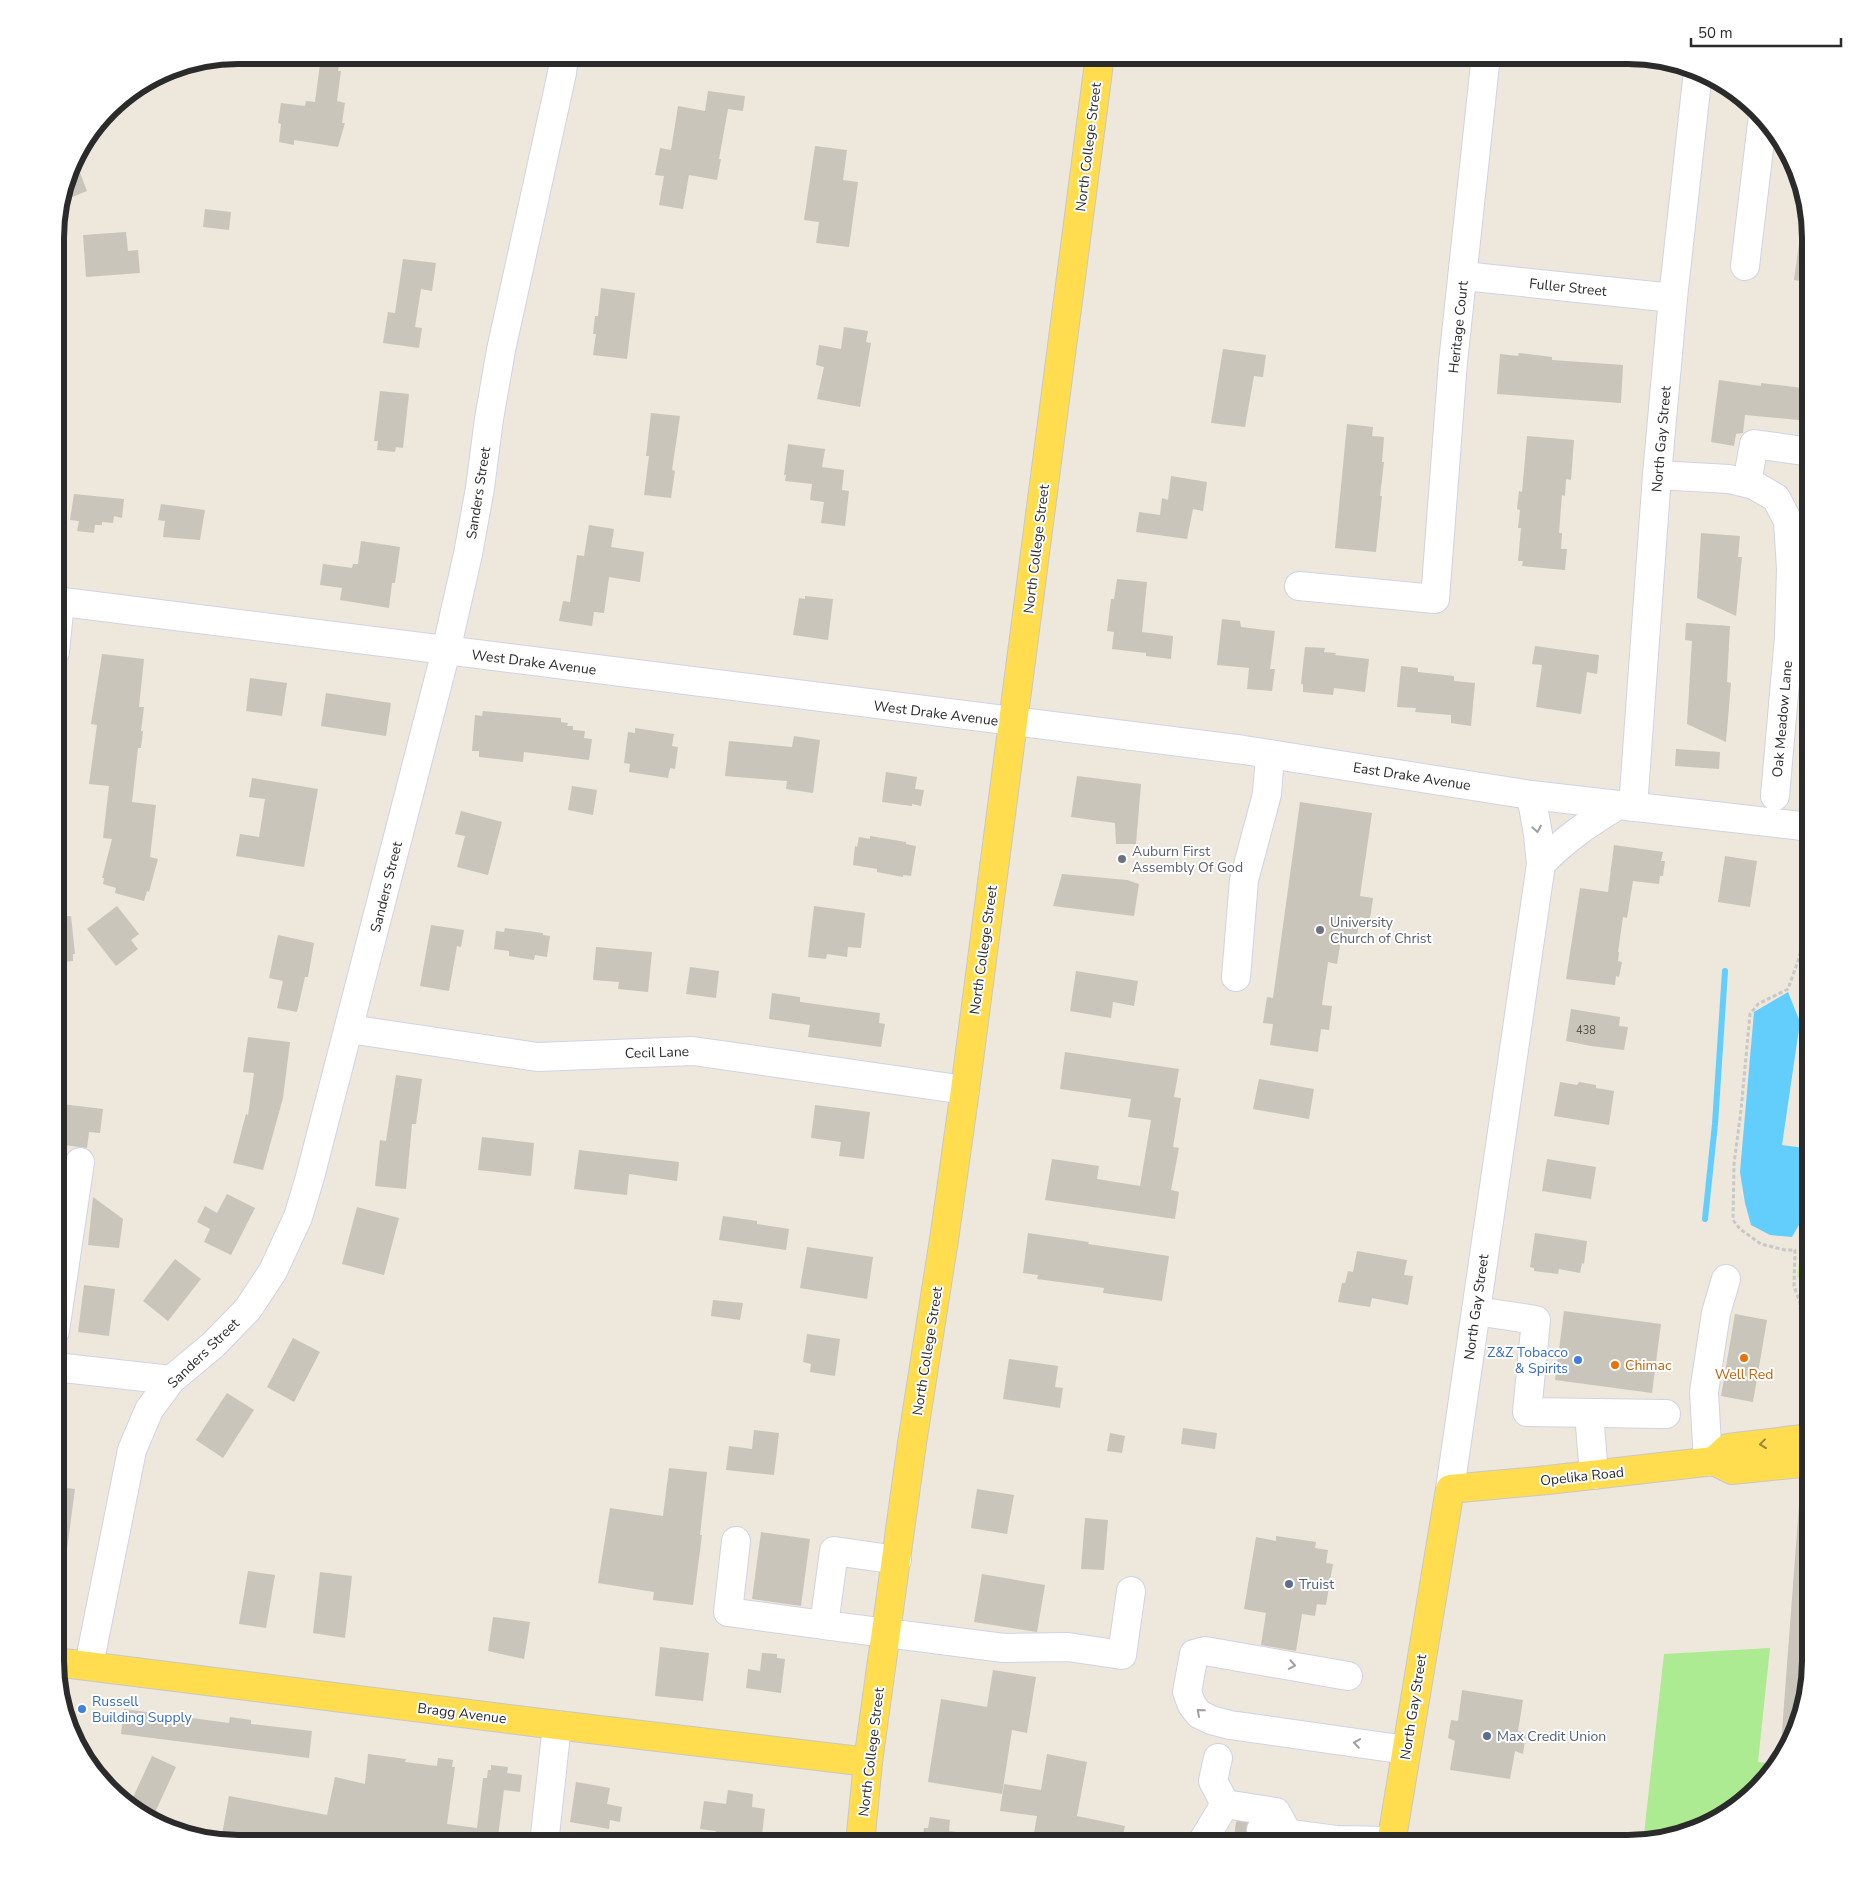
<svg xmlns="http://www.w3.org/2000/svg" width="1866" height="1899" font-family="'Nunito Sans',sans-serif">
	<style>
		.green { fill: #adeb92 }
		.pitch { fill: #c4f38c }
		.water { fill: #63cdfc }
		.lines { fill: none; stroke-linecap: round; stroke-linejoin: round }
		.stream { stroke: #63cdfc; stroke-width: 6 }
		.building { fill: #c9c5ba }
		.minor-tunnel { stroke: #c7c1b8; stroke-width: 28; stroke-dasharray: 28 14; stroke-linecap: butt }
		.minor-casing { stroke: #d0d3e5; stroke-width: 30 }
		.major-casing { stroke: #c8c8c8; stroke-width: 30 }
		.path { stroke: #c8c8c8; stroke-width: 3; stroke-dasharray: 4 2.5; stroke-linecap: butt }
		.minor { stroke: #fff; stroke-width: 28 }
		.major { stroke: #ffdd4f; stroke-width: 28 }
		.oneway { stroke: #a0a0a0 }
		.oneway2 { stroke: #95843d }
		.worship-dot { fill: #6b7280; stroke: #fff; stroke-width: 2 }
		.food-dot { fill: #e8710a; stroke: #fff; stroke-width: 2 }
		.shop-dot { fill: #3f7fe0; stroke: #fff; stroke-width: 2 }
		.service-dot { fill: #5c6f8a; stroke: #fff; stroke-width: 2 }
		.labels { text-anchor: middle; stroke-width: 4; stroke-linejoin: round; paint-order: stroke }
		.number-label { font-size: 11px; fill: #52524f }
		.street-label { font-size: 14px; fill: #2b2b2b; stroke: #fff }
		.worship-label { font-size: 14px; fill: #5b616d; stroke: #fff; text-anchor: start }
		.shop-label { font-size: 14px; fill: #366cbe; stroke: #fff; text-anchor: end }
		.food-label { font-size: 14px; fill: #c56008; stroke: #fff; text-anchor: start }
		.service-label { font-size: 14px; fill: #4e5e75; stroke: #fff; text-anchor: start }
		.rim { fill: none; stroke: #2b2b2b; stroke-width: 6 }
	</style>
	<rect width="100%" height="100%" fill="#eee7db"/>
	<polygon class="green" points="1770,1648 1758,1762 1776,1764 1749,1799 1694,1830 1644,1834 1664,1654"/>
	<polygon class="pitch" points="1804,1226 1811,1227 1811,1279 1797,1277"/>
	<polygon class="water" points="1788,992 1800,1022 1782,1145 1811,1149 1811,1223 1800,1223 1792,1237 1770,1235 1751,1225 1745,1203 1740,1172 1754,1012"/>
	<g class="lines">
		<polyline class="stream" points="1705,1219 1715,1124 1725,971"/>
	</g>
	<g class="building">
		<polygon points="320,64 339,66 338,71 341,71 337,101 345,103 342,123 345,123 338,147 294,140 294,145 279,142 281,124 278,123 281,103 305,106 306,101 315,102"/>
		<polygon points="708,91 745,96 743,111 728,109 719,159 721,159 717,180 689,175 683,209 659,205 664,176 655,175 660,148 671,150 678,106 705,111"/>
		<polygon points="815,146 847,150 843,180 858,182 849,247 816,243 819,222 804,220"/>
		<polygon points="74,157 87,191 62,201 64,194"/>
		<polygon points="205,209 231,212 229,230 203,227"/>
		<polygon points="1801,229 1810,229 1811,283 1794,280"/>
		<polygon points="126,232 128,251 138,250 140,273 86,277 83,235"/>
		<polygon points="403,259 436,263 432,291 421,289 415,327 422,328 419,348 383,343 388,312 395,313"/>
		<polygon points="601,288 635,293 627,359 593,355 596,334 593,334 595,316 598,316"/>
		<polygon points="844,327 868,331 866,342 871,343 860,407 817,399 824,367 816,365 819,345 841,349"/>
		<polygon points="1223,349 1266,355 1263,377 1254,376 1245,427 1211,423"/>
		<polygon points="1519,353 1552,357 1552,360 1623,365 1621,403 1497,394 1500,354 1518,356"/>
		<polygon points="1719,380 1761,386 1761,383 1811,389 1811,415 1800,414 1799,420 1745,415 1743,433 1736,434 1734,446 1711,442"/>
		<polygon points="380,391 409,394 403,448 396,447 395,452 377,450 378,441 374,441"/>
		<polygon points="651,413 680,416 672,470 675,471 671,498 644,495 649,456 646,456"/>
		<polygon points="1347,424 1373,427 1372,436 1384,437 1382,462 1384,462 1380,496 1382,496 1376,552 1335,548"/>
		<polygon points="1527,436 1574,440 1571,480 1566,479 1565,496 1562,495 1559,533 1562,533 1561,549 1567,549 1565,570 1522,566 1523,561 1518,561 1521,528 1518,528 1520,510 1517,509 1519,491 1522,492"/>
		<polygon points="788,444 825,449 822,467 844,470 842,490 849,491 845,526 821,523 824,502 810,500 812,484 785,481 786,475 784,475"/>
		<polygon points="1171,476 1207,482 1203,511 1193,509 1187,539 1136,532 1139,512 1160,515 1162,498 1168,500"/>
		<polygon points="74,494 124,499 122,518 114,516 113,523 102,522 102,525 95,525 94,533 77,531 79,521 70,520"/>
		<polygon points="161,504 205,510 200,540 163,537 165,521 158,520"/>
		<polygon points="589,525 614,529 611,547 644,552 640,582 609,577 604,613 594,612 592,626 559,621 563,601 570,602 577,555 584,556"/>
		<polygon points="1701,533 1740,536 1738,557 1742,557 1736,616 1697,598"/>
		<polygon points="361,541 400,547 395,583 392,583 389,608 340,600 342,588 320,585 323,564 352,568 353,564 358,564"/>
		<polygon points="1117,579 1147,582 1142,632 1173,636 1171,659 1146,656 1146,653 1112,649 1114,632 1107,631 1111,599 1114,599"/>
		<polygon points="805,596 833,599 828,640 793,635 799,598 805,599"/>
		<polygon points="1222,619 1240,621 1241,627 1275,631 1270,669 1275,669 1272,691 1247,689 1249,668 1217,665"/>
		<polygon points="1686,623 1730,626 1727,682 1731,683 1726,742 1687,724 1692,641 1685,640"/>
		<polygon points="1535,646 1599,655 1597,674 1587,672 1581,714 1536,707 1542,665 1532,664"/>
		<polygon points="1305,647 1325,648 1324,652 1336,653 1335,655 1369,659 1365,692 1334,688 1333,695 1303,692 1303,684 1301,684"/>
		<polygon points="102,654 144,659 139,707 144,707 141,731 143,731 141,748 138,748 132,802 156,805 150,857 158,859 149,892 147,891 144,901 115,893 116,888 103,884 104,878 102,878 112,839 103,838 109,786 89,784 97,725 91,724"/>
		<polygon points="1401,666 1418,668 1418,672 1454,676 1454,681 1475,683 1471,726 1451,723 1451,715 1415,712 1416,708 1397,707"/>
		<polygon points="250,678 287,683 282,716 246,711"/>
		<polygon points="326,693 391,703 386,736 321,726"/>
		<polygon points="483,711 561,718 561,722 568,723 567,726 573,726 573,730 585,731 584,738 592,739 589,760 524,752 523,762 479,757 479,751 472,751 475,715 482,716"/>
		<polygon points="635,728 674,734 672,746 678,747 675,769 670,768 668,778 629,772 630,764 624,763 628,732 635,733"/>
		<polygon points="794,736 820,740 813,793 786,789 787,781 725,776 729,741 792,747"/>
		<polygon points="1676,749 1720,752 1719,769 1675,766"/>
		<polygon points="886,772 917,777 915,789 924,790 921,806 912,804 912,806 882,802"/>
		<polygon points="1077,776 1141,784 1136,844 1116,844 1115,823 1071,817"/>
		<polygon points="252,778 318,789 304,867 236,856 240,834 259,837 265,799 249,797"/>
		<polygon points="572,786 597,790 593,815 568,810"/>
		<polygon points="1300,802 1372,813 1360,896 1373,898 1370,919 1360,917 1356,942 1341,940 1337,964 1328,962 1322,1005 1332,1006 1329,1030 1321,1029 1318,1052 1270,1045 1273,1024 1263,1023 1267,997 1273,998"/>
		<polygon points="461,811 502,822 488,875 457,867 465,836 455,834"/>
		<polygon points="870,836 906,842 906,844 916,846 911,876 903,875 903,877 877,872 877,869 853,865 855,846 857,847 859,837 870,839"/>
		<polygon points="1614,845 1663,852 1661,861 1665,861 1663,876 1660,876 1659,884 1633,881 1627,918 1623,917 1618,952 1619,952 1618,961 1622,962 1619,977 1616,976 1615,985 1566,979 1580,888 1608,892"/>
		<polygon points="1725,856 1757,861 1750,907 1718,902"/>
		<polygon points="1062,874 1127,880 1139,884 1134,916 1053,906"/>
		<polygon points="117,906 139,934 131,940 138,949 116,966 87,929"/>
		<polygon points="814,906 865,913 861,948 848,947 847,957 827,954 826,959 808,957"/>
		<polygon points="71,916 75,954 73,954 73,961 55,963 55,917"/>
		<polygon points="431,925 464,930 461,947 457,946 449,991 420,986"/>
		<polygon points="505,928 543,933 543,935 550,936 547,957 535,955 534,960 509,956 509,951 494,949 496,931 504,932"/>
		<polygon points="278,935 314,943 308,977 305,977 297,1012 277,1008 283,981 269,978"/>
		<polygon points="596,947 652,952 648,992 618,989 619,982 593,980"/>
		<polygon points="690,967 719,971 716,998 686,994"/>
		<polygon points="1076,971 1138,981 1134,1006 1113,1002 1111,1018 1070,1011"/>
		<polygon points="772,993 800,997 800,1002 880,1013 879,1023 885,1024 881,1047 808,1037 810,1025 769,1019"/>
		<polygon points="1571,1009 1620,1017 1619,1026 1628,1027 1624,1050 1591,1046 1566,1041"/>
		<polygon points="248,1037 290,1042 283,1098 263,1170 233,1163 246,1114 248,1115 254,1073 243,1072"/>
		<polygon points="1065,1052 1179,1069 1174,1097 1181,1098 1173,1147 1179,1148 1171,1190 1179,1192 1175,1219 1045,1200 1052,1159 1099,1166 1097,1179 1140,1186 1151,1120 1128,1117 1131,1099 1060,1089"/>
		<polygon points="396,1075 422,1079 416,1124 412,1124 406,1189 375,1186 380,1140 386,1141"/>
		<polygon points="1259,1079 1314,1089 1309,1119 1253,1109"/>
		<polygon points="1560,1082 1577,1085 1579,1082 1596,1085 1596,1088 1614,1091 1609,1125 1554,1116"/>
		<polygon points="62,1104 103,1109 100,1133 89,1132 87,1148 57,1144"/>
		<polygon points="815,1105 870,1112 864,1159 839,1156 841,1142 811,1138"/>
		<polygon points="482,1137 534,1143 531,1176 478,1170"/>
		<polygon points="579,1150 679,1162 677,1181 629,1174 627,1195 574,1189"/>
		<polygon points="1547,1159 1596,1167 1591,1199 1542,1191"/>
		<polygon points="227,1194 255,1208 231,1255 204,1242 210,1229 197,1222 205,1206 217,1213"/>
		<polygon points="93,1197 123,1219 119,1248 88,1245"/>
		<polygon points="357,1207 399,1218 384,1275 342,1264"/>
		<polygon points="723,1216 757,1221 757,1224 789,1229 786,1250 719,1240"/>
		<polygon points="1028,1233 1089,1242 1088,1244 1169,1256 1162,1301 1103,1293 1104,1288 1037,1279 1038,1275 1023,1273"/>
		<polygon points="1535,1233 1587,1241 1584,1264 1582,1263 1580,1273 1559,1269 1558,1274 1534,1271 1534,1268 1530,1267"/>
		<polygon points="807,1247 873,1257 867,1299 800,1288"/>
		<polygon points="1357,1251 1407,1260 1404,1275 1413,1276 1408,1305 1372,1298 1370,1307 1338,1302 1342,1283 1345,1283 1348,1271 1353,1272"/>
		<polygon points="175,1259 201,1279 168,1321 143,1301"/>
		<polygon points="84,1285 115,1289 109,1336 78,1332"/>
		<polygon points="713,1300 743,1303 740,1320 711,1316"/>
		<polygon points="1564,1311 1661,1324 1652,1393 1555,1380"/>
		<polygon points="1735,1314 1767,1320 1753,1402 1721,1396"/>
		<polygon points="807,1334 840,1339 835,1376 810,1372 811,1364 803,1362"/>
		<polygon points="293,1338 320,1352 294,1402 267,1387"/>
		<polygon points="1009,1359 1058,1366 1055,1387 1063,1388 1060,1408 1003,1399"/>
		<polygon points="227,1393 254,1410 223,1458 196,1440"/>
		<polygon points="1183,1428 1217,1433 1215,1449 1181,1444"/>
		<polygon points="754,1430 779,1433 774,1475 726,1470 729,1446 752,1449"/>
		<polygon points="1110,1433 1125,1436 1122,1453 1107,1451"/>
		<polygon points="669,1468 707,1472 700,1535 702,1535 693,1605 653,1600 654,1592 598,1583 610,1508 663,1516"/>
		<polygon points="55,1487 75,1489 65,1564 55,1564"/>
		<polygon points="977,1489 1014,1495 1007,1534 971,1528"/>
		<polygon points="1799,1505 1811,1505 1811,1661 1792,1742 1780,1758"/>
		<polygon points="1085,1518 1108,1520 1104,1570 1081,1569"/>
		<polygon points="761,1532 810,1539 801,1606 752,1599"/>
		<polygon points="1276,1536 1316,1542 1315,1548 1328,1550 1326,1563 1333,1564 1326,1605 1317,1604 1315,1616 1302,1614 1296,1651 1261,1645 1266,1613 1244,1609 1256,1537 1276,1541"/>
		<polygon points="248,1571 275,1575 266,1628 239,1624"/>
		<polygon points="320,1572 352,1576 345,1638 313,1633"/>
		<polygon points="982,1574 1045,1585 1037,1632 974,1622"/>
		<polygon points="493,1617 530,1622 524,1659 488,1651"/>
		<polygon points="660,1647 709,1653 703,1701 655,1696"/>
		<polygon points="762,1653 777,1654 777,1658 785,1659 781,1693 746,1688 748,1669 760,1671"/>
		<polygon points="993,1670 1036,1677 1027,1733 1012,1730 1002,1794 928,1782 941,1699 987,1707"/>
		<polygon points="1462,1690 1523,1700 1518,1731 1526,1733 1523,1754 1515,1751 1510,1779 1450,1770 1455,1741 1448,1738 1451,1720 1458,1721"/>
		<polygon points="124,1709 229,1723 230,1717 251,1720 251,1724 312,1731 309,1758 121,1734"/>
		<polygon points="368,1754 406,1759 405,1762 437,1766 438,1758 453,1760 452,1767 455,1767 447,1824 477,1828 483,1778 487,1778 488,1770 491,1770 491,1765 508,1767 507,1773 522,1775 520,1792 504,1790 497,1844 364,1844 340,1841 339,1844 238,1844 221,1840 229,1796 327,1815 335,1777 365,1784"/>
		<polygon points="1047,1754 1087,1762 1077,1816 1125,1826 1121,1844 1032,1844 1037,1816 1000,1811 1004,1784 1041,1790"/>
		<polygon points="152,1756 176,1767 151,1821 130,1804"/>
		<polygon points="576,1782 610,1788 607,1804 622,1807 620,1822 610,1820 609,1829 570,1822"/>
		<polygon points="728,1790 753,1794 752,1807 765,1809 761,1844 714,1844 716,1831 700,1829 704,1801 726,1804"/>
		<polygon points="930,1817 950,1820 949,1831 972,1834 971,1844 922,1844 924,1828 928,1828"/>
		<polygon points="1236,1822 1247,1823 1246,1828 1246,1835 1251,1842 1255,1844 1233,1844"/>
	</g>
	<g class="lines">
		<polyline class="minor-tunnel" points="1236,1826 1261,1830"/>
		<g class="minor-casing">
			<g id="minor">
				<polyline points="1745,266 1763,115"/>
				<polyline points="1464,276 1673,298"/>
				<polyline points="1657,475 1729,479 1754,485 1776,498 1788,521 1791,569 1789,637 1775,796"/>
				<polyline points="1747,483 1754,444 1811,452"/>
				<polyline points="1299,586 1435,599 1453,362 1486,55"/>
				<polyline points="55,601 1244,750 1531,795 1811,827"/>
				<polyline points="55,652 60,602"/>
				<polyline points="1633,807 1657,475 1673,298 1698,71"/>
				<path d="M1541,864C1565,839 1587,824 1617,806"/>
				<polyline points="1236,977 1244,880 1267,794 1270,754"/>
				<polyline points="349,1029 537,1057 693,1051 965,1090"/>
				<polyline points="1476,1311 1536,1320 1527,1412 1666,1414"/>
				<polyline points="55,1331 80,1162"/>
				<polyline points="55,1367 171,1380"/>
				<polyline points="1589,1413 1594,1475"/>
				<polyline points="1708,1462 1704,1392 1716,1313 1726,1279"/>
				<polyline points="1450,1489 1541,864 1538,834 1531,795"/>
				<polyline points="736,1541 728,1612 824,1625"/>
				<polyline points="897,1560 834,1551 824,1625 1004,1648 1068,1647 1122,1655 1131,1591"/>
				<polyline points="89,1665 132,1450 149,1410 171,1380 213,1345 248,1309 273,1271 298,1217 310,1177 446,651 468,554 480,488 489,419 501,350 562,73 564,55"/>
				<polyline points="1348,1676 1205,1651 1194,1654 1187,1692 1192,1705 1199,1714 1211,1720 1230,1725 1406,1750"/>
				<polyline points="1218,1758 1213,1781 1225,1804"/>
				<polyline points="1225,1804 1276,1812 1288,1834"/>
				<polyline points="1261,1830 1336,1840 1391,1841"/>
				<polyline points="544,1844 557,1725"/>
				<polyline points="1201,1844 1225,1804"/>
			</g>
		</g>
		<g class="major-casing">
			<g id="major">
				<polyline points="1714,1461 1728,1448 1811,1438"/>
				<polyline points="55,1662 557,1725 868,1762"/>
				<polyline points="860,1844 868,1762 912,1443 945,1233 965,1090 1100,55"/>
				<polyline points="1391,1844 1450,1489 1548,1480 1714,1461 1732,1470 1811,1462"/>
			</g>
		</g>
		<polyline class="path" points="1807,1415 1800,1303 1794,1286 1795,1250 1785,1250 1761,1244 1740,1229 1733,1220 1734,1164 1741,1110 1750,1014 1758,1004 1788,989 1798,961 1811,910"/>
		<use href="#minor" class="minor"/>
		<use href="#major" class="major"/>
	</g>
	<defs><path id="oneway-chevron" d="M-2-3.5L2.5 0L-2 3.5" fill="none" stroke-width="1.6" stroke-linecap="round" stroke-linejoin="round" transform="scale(1.25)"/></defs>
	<g class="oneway">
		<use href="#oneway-chevron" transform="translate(1537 829) rotate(80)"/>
		<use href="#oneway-chevron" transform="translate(1292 1665) rotate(10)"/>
		<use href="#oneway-chevron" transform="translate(1200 1712) rotate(-139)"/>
		<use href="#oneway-chevron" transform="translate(1357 1743) rotate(-172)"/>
	</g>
	<use class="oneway2" href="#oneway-chevron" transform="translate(1763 1444) rotate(173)"/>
	<g class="worship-dot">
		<circle cx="1122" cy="859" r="5"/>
		<circle cx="1320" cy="930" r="5"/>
	</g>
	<g class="food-dot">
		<circle cx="1744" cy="1358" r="5"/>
		<circle cx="1615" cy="1365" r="5"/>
	</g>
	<g class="shop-dot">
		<circle cx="1578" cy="1360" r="5"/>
		<circle cx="82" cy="1709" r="5"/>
	</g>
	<g class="service-dot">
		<circle cx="1289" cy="1584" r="5"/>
		<circle cx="1487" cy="1736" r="5"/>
	</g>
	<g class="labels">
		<g class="number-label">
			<text x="1586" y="1034">438</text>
		</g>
		<g class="street-label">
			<text transform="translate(1088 147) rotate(-83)" y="5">North College Street</text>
			<text transform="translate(1568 287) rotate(6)" y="5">Fuller Street</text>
			<text transform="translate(1458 327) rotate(-84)" y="5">Heritage Court</text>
			<text transform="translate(1661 439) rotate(-85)" y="5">North Gay Street</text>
			<text transform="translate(478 493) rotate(-81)" y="5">Sanders Street</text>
			<text transform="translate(1036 549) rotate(-83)" y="5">North College Street</text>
			<text transform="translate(534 662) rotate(7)" y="5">West Drake Avenue</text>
			<text transform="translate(936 713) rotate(7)" y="5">West Drake Avenue</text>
			<text transform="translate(1782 719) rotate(-85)" y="5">Oak Meadow Lane</text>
			<text transform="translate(1412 776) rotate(9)" y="5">East Drake Avenue</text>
			<text transform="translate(386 887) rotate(-76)" y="5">Sanders Street</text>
			<text transform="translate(983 950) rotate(-82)" y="5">North College Street</text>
			<text transform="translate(657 1052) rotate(-2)" y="5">Cecil Lane</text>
			<text transform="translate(1476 1307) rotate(-82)" y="5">North Gay Street</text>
			<text transform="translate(927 1351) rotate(-81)" y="5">North College Street</text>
			<text transform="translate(203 1353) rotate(-44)" y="5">Sanders Street</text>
			<text transform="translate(1582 1476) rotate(-6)" y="5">Opelika Road</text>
			<text transform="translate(1413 1707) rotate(-81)" y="5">North Gay Street</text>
			<text transform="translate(462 1713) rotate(7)" y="5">Bragg Avenue</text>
			<text transform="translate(871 1752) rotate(-83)" y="5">North College Street</text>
		</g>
		<g class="worship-label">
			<text x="1132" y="856">Auburn First<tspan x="1132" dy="16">Assembly Of God</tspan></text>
			<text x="1330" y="927">University<tspan x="1330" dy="16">Church of Christ</tspan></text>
		</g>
		<g class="shop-label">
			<text x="1568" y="1357">Z&amp;Z Tobacco<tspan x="1568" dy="16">&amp; Spirits</tspan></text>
			<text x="92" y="1706" text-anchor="start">Russell<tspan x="92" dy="16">Building Supply</tspan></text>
		</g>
		<g class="food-label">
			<text x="1625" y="1370">Chimac</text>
			<text x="1744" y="1379" text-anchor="middle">Well Red</text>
		</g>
		<g class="service-label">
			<text x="1299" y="1589">Truist</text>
			<text x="1497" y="1741">Max Credit Union</text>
		</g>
	</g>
	<path d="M0 0H1866V1899H0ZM238 64H1628A174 174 0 0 1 1802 238V1661A174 174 0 0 1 1628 1835H238A174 174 0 0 1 64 1661V238A174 174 0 0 1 238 64Z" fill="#fff" fill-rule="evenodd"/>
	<path class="rim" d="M238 64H1628A174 174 0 0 1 1802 238V1661A174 174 0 0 1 1628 1835H238A174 174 0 0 1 64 1661V238A174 174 0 0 1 238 64Z"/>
	<path d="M1691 38v8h150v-8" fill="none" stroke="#2b2b2b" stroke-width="2.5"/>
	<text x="1698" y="38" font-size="15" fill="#2b2b2b" stroke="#ffffff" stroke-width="4" paint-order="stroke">50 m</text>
</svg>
